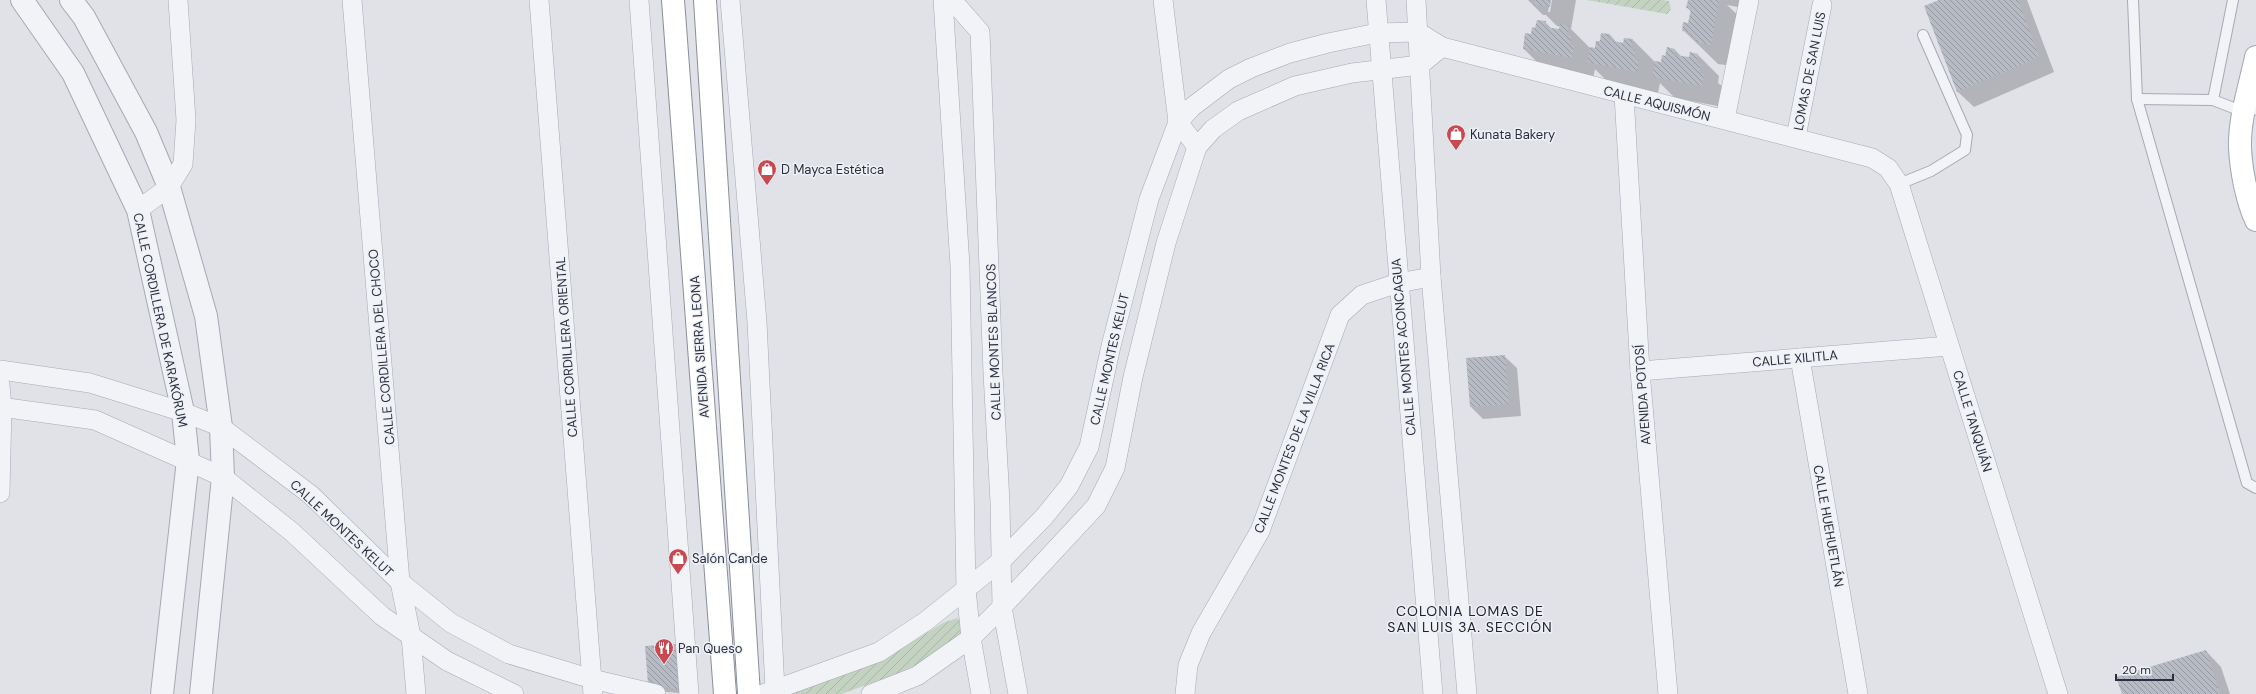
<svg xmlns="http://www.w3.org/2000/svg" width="2256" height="694" font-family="'DM Sans',sans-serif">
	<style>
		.garden { fill: url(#garden-furrows) }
		.shadow { fill: #0003 }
		.building { fill: url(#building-back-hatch) }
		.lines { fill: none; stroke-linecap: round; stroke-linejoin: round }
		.service-casing { stroke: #a5a9b2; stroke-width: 12 }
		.minor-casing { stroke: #a5a9b2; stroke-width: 20 }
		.tertiary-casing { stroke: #a5a9b2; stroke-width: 24 }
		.primary-casing { stroke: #9fa5b3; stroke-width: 24 }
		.trunk-casing { stroke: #888e9e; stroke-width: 24 }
		.service { stroke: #f2f3f7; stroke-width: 10 }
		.minor { stroke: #f2f3f7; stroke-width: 19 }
		.tertiary { stroke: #f2f3f7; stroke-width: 22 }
		.primary { stroke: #fff; stroke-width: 22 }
		.trunk { stroke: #fff; stroke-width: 22 }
		.labels { text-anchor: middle; stroke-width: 3; stroke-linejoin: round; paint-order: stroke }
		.street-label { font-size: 13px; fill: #292f3f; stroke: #eff1f6 }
		.poi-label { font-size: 13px; fill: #292f3f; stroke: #eff1f6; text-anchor: start }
		.neighbourhood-label { font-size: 14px; letter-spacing: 1px; fill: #1b202f; stroke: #eff1f6 }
	</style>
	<defs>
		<pattern id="garden-furrows" width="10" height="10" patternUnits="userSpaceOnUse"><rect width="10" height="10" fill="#c4d2c1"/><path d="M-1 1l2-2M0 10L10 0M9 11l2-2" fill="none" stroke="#a8b5a7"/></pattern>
		<pattern id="building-back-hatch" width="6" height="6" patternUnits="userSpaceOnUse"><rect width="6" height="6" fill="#b7bbc5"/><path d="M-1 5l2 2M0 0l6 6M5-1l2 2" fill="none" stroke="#9598a1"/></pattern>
	</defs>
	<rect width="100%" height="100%" fill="#e0e2e8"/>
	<g class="garden">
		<polygon points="1587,0 1662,0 1669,1 1671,9 1667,14"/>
		<polygon points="957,618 963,621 960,641 927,660 894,675 841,694 776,694 887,657 943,623"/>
	</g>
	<g class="shadow">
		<polygon points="1528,0 1550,0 1548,12 1550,12 1552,0 1576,0 1571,29 1590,48 1596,49 1601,42 1610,35 1617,43 1624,44 1633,40 1655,62 1661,64 1666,57 1668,49 1675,50 1682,57 1689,58 1698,55 1719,76 1718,83 1722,86 1723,107 1675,98 1660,83 1658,93 1610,84 1595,69 1593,79 1545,70 1524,49 1536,29 1545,22 1552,29 1560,30 1561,27 1557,26 1546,15 1543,15"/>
		<polygon points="1698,0 1745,0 1744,8 1727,5 1741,18 1733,66 1718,64 1683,30 1689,24 1691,12 1687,7"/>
		<polygon points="1941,0 2027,0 2054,72 1974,107 1958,92 1925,7"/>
		<polygon points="1504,356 1517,368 1521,416 1483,419 1471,407"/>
		<polygon points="2206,651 2221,667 2230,694 2123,694"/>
		<polygon points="687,653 689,694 657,691 649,683"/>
	</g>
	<g class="building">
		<polygon points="1535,0 1551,0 1550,7 1534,5"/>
		<polygon points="1688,0 1719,0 1711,45 1696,42 1696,37 1689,36 1690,32 1682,31 1683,22 1688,23 1691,9 1686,8"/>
		<polygon points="1939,0 2018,0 2039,57 1957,92 1924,6"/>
		<polygon points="1537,20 1546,21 1545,27 1559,29 1560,24 1569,26 1567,35 1571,36 1570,45 1574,46 1572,58 1523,49 1525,33 1531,34 1532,27 1535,28"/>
		<polygon points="1601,33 1610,34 1609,40 1623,43 1624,38 1633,39 1631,49 1635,50 1634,59 1639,60 1637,72 1587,62 1590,47 1595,48 1596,41 1600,41"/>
		<polygon points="1667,47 1675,49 1674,55 1689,57 1690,52 1698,54 1697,63 1701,64 1699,73 1704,74 1702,86 1652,77 1655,61 1661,62 1662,55 1665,56"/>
		<polygon points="1505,355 1509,404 1470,407 1466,358"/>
		<polygon points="679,644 682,690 648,684 645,646"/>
		<polygon points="2206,650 2220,694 2122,694 2116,677"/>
	</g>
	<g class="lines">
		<g class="service-casing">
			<g id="service">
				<polyline points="2133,0 2137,99 2247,483 2256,488"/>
				<polyline points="2233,0 2213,100 2244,112 2256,109"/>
				<polyline points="2137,99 2213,100"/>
				<polyline points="1899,184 1931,171 1965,150 1967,135 1923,35"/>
			</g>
		</g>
		<g class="minor-casing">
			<g id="minor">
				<polyline points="352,0 400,582 411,636 416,694"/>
				<polyline points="539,0 593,694"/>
				<polyline points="639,0 689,694"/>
				<polyline points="730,0 757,322 775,690"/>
				<polyline points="943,0 960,266 966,589 971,638 981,694"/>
				<polyline points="952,0 980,32 993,373 1000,502 1002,607 1018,694"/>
				<polyline points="1163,0 1178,122 1197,147"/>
				<polyline points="1376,0 1433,694"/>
				<polyline points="1416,0 1431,277 1467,694"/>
				<polyline points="1624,95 1640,371 1668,694"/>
				<polyline points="1725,119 1749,0"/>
				<polyline points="1796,137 1822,5"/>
				<polyline points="138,210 169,187 183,164 186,120 178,0"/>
				<polyline points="1800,358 1858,694"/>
				<polyline points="0,370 90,383 183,412 221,427 311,495 400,582 451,623 509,654 592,679 656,694"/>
				<polyline points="1640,371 1949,346"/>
				<polyline points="0,385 2,407 0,493"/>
				<polyline points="0,407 95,420 223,477 292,532 382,616 447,661 514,694"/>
				<polyline points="763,694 879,652 926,621 1001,561 1044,517 1069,486 1089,447 1111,346 1149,199 1178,122 1192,107 1229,79 1251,68 1290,53 1328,43 1377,33 1418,32 1442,47 1872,158 1888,168 1899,184 2058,694"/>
				<polyline points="871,694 917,676 971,638 1002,607 1096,506 1115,468 1133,377 1166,243 1197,147 1213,129 1238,111 1295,86 1352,73 1420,65 1442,47"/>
				<polyline points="1185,694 1188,665 1201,633 1260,531 1340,315 1362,295 1398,283 1431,277"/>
			</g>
		</g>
		<g class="tertiary-casing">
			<g id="tertiary">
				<polyline points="22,0 73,73 138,210 183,412 188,460 162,694"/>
				<polyline points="71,0 84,17 146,132 169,187 206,316 221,427 223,477 201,694"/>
			</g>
		</g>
		<g class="primary-casing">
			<path id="primary" d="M2256,57C2250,86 2239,118 2240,148C2241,170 2247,201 2256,220"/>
		</g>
		<g class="trunk-casing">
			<g id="trunk">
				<polyline points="673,0 725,694"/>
				<polyline points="705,0 749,694"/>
			</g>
		</g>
		<use href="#service" class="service"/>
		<use href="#minor" class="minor"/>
		<use href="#tertiary" class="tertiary"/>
		<use href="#primary" class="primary"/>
		<use href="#trunk" class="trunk"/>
	</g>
	<defs>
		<g id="shop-pin" transform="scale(1)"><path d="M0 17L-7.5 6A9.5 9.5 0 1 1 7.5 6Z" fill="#c84a50" stroke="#eff1f6"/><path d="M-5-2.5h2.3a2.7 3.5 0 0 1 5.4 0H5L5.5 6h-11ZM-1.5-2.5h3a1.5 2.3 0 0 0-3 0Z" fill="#fff"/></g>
		<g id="restaurant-pin" transform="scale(1)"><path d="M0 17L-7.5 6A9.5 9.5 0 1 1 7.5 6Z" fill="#c84a50" stroke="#eff1f6"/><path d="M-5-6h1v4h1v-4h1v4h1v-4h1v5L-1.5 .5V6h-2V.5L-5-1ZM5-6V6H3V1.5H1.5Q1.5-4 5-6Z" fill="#fff"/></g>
	</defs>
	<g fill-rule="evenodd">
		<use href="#shop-pin" x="1456" y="134"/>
		<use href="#shop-pin" x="767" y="169"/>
		<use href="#shop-pin" x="678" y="558"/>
		<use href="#restaurant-pin" x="664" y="648"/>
	</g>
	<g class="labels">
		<g class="street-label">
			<text transform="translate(1809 71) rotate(-79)" y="5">LOMAS DE SAN LUIS</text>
			<text transform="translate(1657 103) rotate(14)" y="5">CALLE AQUISMÓN</text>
			<text transform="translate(161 320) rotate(78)" y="5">CALLE CORDILLERA DE KARAKÓRUM</text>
			<text transform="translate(993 342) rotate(-92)" y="5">CALLE MONTES BLANCOS</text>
			<text transform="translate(381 347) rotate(-95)" y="5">CALLE CORDILLERA DEL CHOCO</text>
			<text transform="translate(566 347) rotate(-94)" y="5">CALLE CORDILLERA ORIENTAL</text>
			<text transform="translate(699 347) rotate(-94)" y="5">AVENIDA SIERRA LEONA</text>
			<text transform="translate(1403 347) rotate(-95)" y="5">CALLE MONTES ACONCAGUA</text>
			<text transform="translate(1795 358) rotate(-5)" y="5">CALLE XILITLA</text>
			<text transform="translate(1109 359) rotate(-77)" y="5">CALLE MONTES KELUT</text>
			<text transform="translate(1642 395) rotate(-94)" y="5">AVENIDA POTOSÍ</text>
			<text transform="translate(1973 421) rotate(73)" y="5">CALLE TANQUIÁN</text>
			<text transform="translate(1294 438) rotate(-69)" y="5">CALLE MONTES DE LA VILLA RICA</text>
			<text transform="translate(1829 526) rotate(80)" y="5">CALLE HUEHUETLÁN</text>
			<text transform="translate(342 528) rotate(43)" y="5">CALLE MONTES KELUT</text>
		</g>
		<g class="poi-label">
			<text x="1470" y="139">Kunata Bakery</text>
			<text x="781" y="174">D Mayca Estética</text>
			<text x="692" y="563">Salón Cande</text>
			<text x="678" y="653">Pan Queso</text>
		</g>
		<g class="neighbourhood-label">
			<text x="1470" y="616">COLONIA LOMAS DE<tspan x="1470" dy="16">SAN LUIS 3A. SECCIÓN</tspan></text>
		</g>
	</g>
	<path d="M2116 674v6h57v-6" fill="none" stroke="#292f3f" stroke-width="2"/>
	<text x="2122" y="674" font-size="12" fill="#292f3f" stroke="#eff1f6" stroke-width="3" paint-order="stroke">20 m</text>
</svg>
